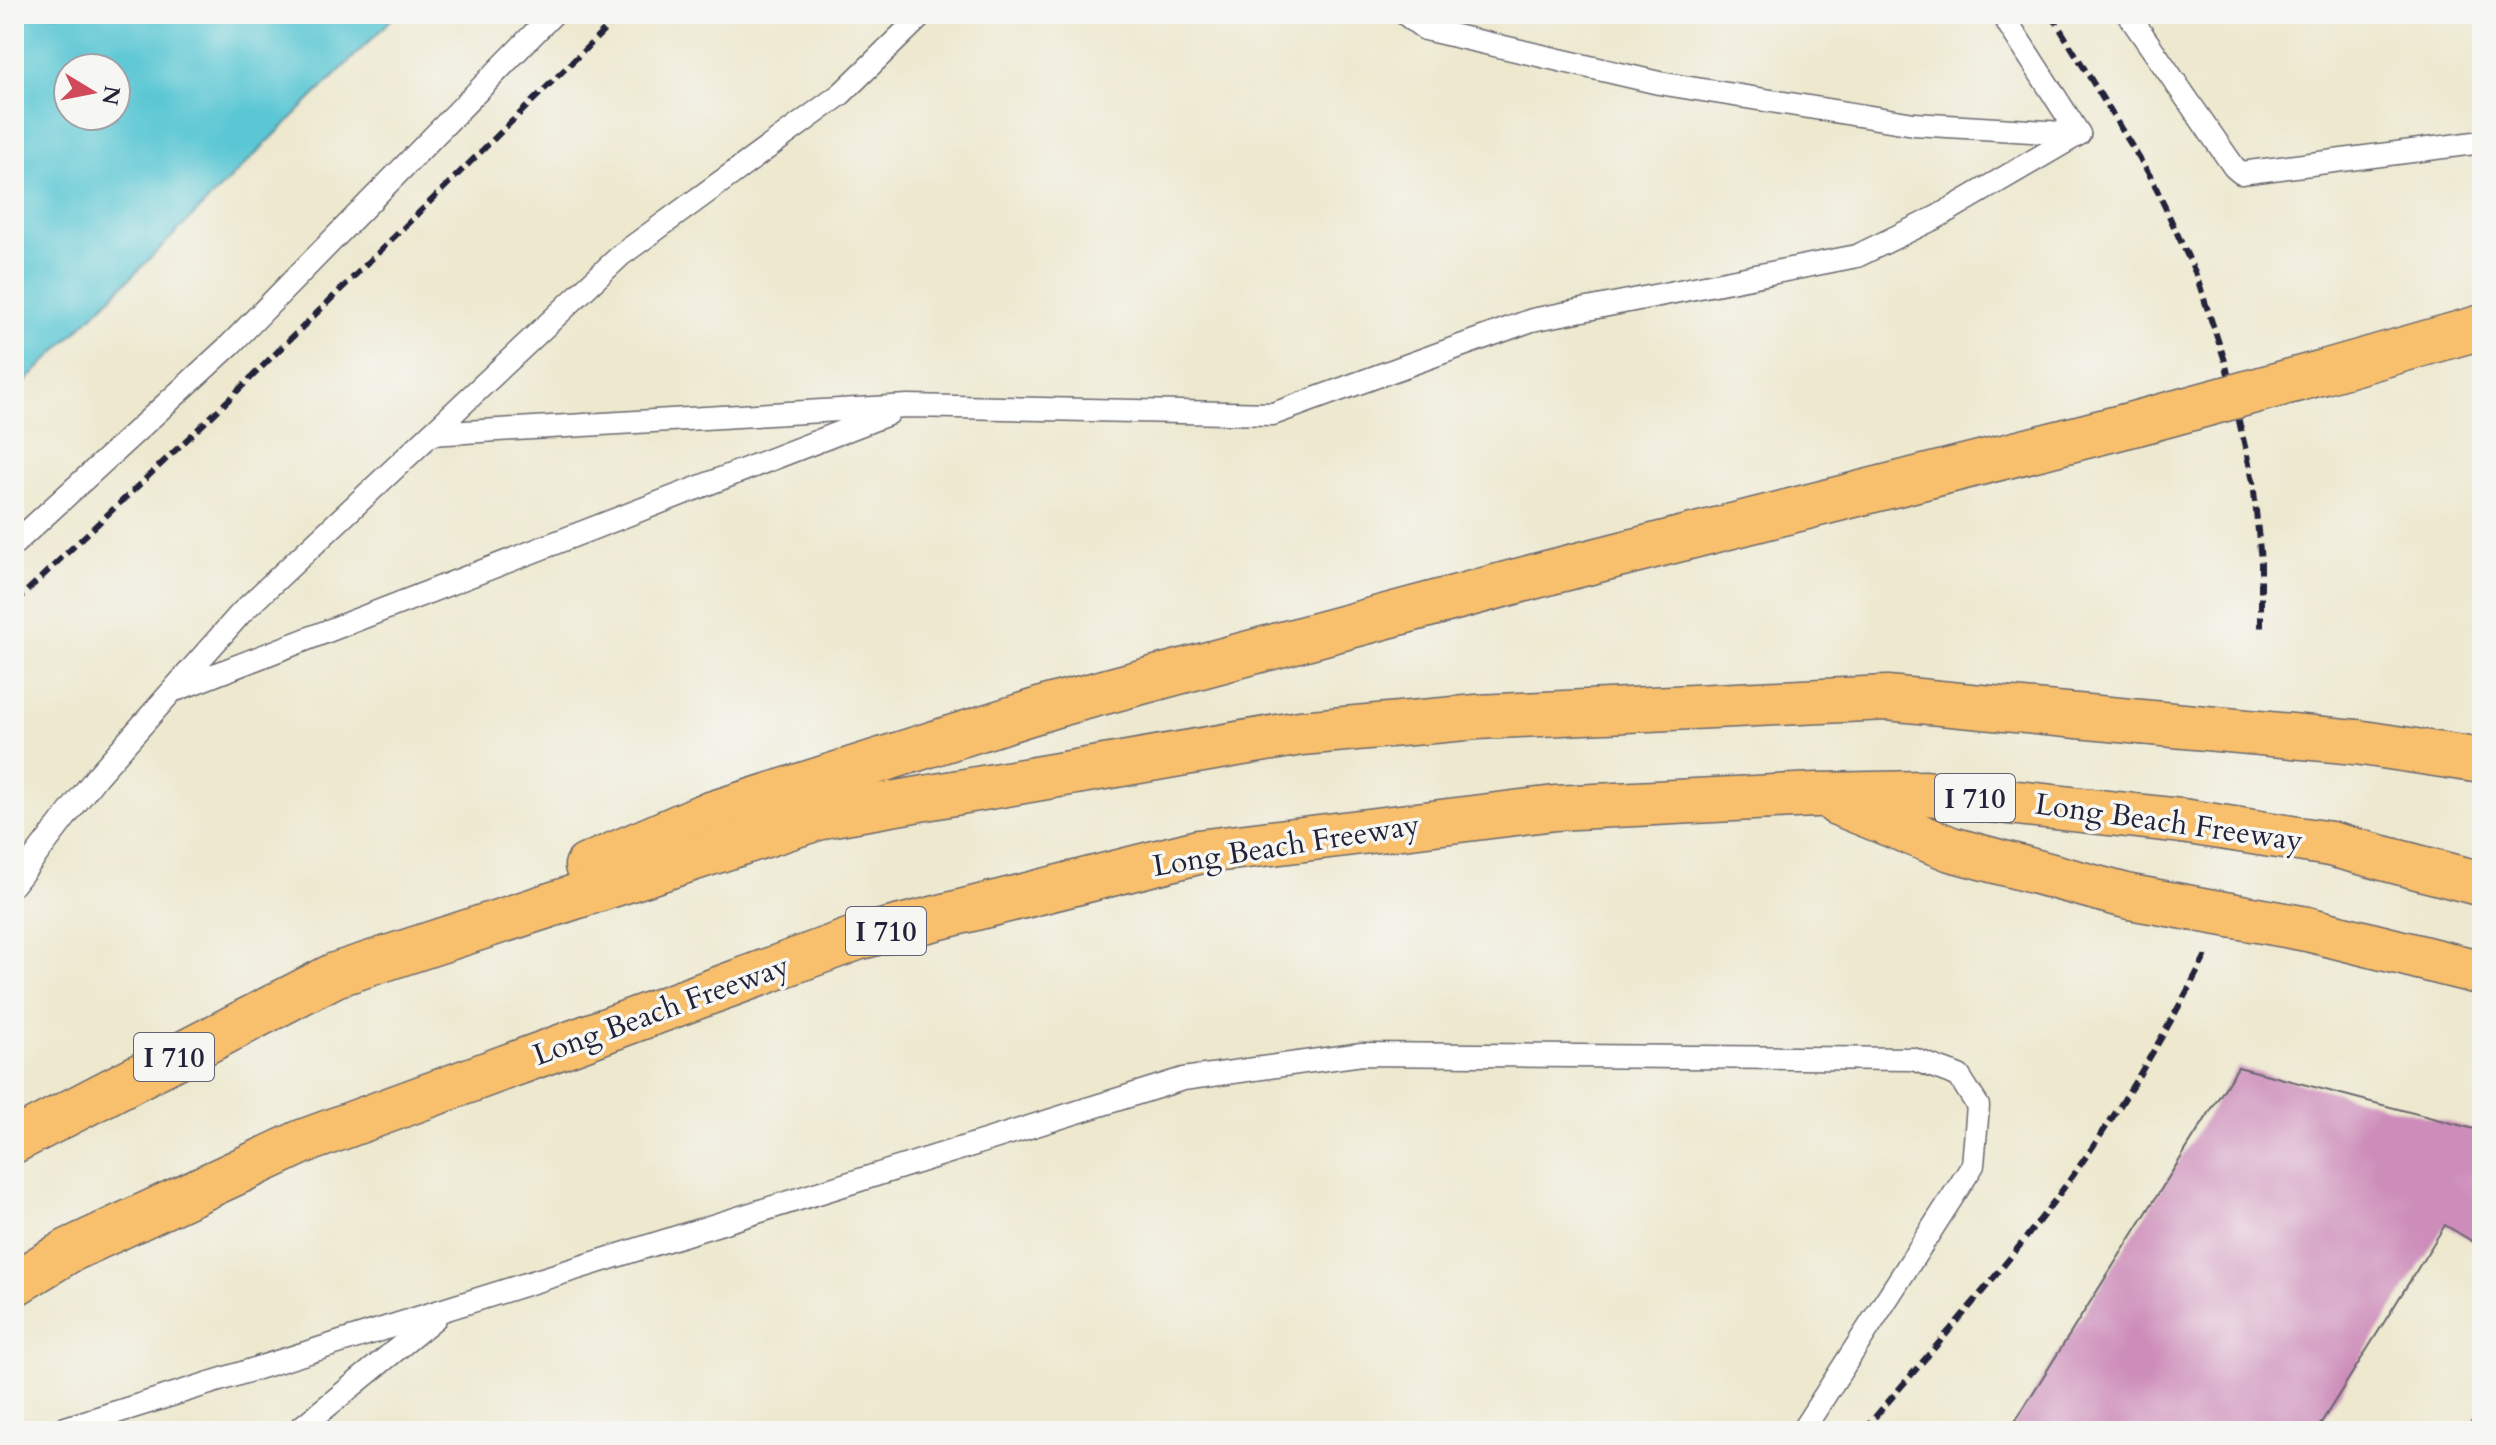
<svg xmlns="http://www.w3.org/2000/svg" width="2496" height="1445" font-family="Cardo,serif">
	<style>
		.water { fill: #5cc7d4; stroke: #3f7488; stroke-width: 2; fill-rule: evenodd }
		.building { fill: #cd8dba }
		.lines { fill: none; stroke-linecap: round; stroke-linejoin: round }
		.service-casing { stroke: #69676e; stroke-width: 25 }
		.motorway-casing { stroke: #69676e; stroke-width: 47 }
		.service { stroke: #fff; stroke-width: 22 }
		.motorway { stroke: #f8bf6c; stroke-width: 44 }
		.rail { stroke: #22223b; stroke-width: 6; stroke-dasharray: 12 6; stroke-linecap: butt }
		.motorway-bridge-casing { stroke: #69676e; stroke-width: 47; stroke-linecap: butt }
		.motorway-bridge { stroke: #f8bf6c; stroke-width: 44 }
		.labels { text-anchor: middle; stroke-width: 7; stroke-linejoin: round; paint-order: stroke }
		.shield { fill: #f6f6f2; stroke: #626272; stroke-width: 2 }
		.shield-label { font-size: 28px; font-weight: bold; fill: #22223b }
		.street-label { font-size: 30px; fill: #22223b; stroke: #f6f6f2 }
	</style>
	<rect width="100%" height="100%" fill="#f6f6f2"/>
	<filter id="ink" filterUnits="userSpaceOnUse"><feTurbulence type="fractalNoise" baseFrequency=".0125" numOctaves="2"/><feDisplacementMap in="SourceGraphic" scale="16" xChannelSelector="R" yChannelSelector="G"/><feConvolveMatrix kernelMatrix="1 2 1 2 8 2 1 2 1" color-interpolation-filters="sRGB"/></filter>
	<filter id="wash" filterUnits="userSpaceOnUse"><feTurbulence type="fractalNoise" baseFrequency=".006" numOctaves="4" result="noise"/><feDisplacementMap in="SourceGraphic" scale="32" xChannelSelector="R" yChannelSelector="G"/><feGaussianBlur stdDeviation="1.8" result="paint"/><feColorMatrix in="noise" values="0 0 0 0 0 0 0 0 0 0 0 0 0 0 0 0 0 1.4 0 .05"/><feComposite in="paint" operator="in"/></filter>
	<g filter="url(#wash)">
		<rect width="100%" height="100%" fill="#ede8ce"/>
		<path class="water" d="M14,14H397L14,393ZM68,68H116V116H68Z"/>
		<g id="blocks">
			<polygon class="building" points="2238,1067 2482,1131 2482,1247 2445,1225 2316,1431 2009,1431"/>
		</g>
	</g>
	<g filter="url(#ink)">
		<use href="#blocks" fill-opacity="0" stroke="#69676e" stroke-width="2"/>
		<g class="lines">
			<g class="service-casing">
				<g id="service">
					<polyline points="2002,14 2079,134"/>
					<polyline points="2128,14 2234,167 2241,173 2482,142"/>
					<polyline points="431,434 908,406 1273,414 1532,320 1857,256 1937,217 2079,134 1914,124 1659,83 1425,29 1405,14"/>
					<polyline points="14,544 230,345 553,14"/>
					<polyline points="178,689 888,414"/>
					<polyline points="14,884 97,776 241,613 621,255 841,94 923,14"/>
					<polyline points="56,1431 1183,1079 1362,1054 1913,1059 1959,1076 1978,1106 1973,1165 1802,1431"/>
					<polyline points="297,1431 435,1318"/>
					<polyline points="2479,1431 2482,1427"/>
				</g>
			</g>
			<g class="motorway-casing">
				<g id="motorway">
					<polyline points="2324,372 2482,327"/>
					<polyline points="2356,742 2482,761"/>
					<polyline points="1837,803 1951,849 2130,897"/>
					<polyline points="2330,844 2482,884"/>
					<polyline points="587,866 701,817 1052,706 1551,572 2137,423"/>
					<polyline points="2307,929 2482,973"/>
					<polyline points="14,1141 335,975 827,815 1301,733 1477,717 1887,698 2141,722"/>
					<polyline points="14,1284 68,1251 302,1142 857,938 1198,852 1555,808 1816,795 1926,793 2182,821"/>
				</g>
			</g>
			<use href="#service" class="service"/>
			<use href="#motorway" class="motorway"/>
			<g class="rail">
				<polyline points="2051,14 2152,179 2195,272 2225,361 2253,481 2261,561 2261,629"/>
				<polyline points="14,603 216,412 621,14"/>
				<path d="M1863,1431C1938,1343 2017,1256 2083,1161C2130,1094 2171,1024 2208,951"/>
			</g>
			<g class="motorway-bridge-casing">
				<g id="motorway-bridge">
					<polyline points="2137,423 2324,372"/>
					<polyline points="2141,722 2356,742"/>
					<polyline points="2182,821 2330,844"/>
					<polyline points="2130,897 2307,929"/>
				</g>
			</g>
			<use href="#motorway-bridge" class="motorway-bridge"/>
		</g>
	</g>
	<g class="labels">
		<g class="shield">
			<rect x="1935" y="774" width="80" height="48" rx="6"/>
			<rect x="846" y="907" width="80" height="48" rx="6"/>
			<rect x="134" y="1033" width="80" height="48" rx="6"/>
		</g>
		<g class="shield-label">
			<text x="1975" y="808">I 710</text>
			<text x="886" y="941">I 710</text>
			<text x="174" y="1067">I 710</text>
		</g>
		<g class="street-label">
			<text transform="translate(2169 822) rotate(8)" y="10">Long Beach Freeway</text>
			<text transform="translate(1286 845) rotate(-9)" y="10">Long Beach Freeway</text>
			<text transform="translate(661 1010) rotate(-20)" y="10">Long Beach Freeway</text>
		</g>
	</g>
	<rect width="2496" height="1445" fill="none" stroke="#f6f6f2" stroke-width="48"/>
	<g transform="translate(92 92) rotate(100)"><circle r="38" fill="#f6f6f2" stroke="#a1a1a9" stroke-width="2"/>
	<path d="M0-6L14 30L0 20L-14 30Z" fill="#d1495b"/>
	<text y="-12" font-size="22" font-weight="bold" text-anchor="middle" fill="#22223b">N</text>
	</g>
</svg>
